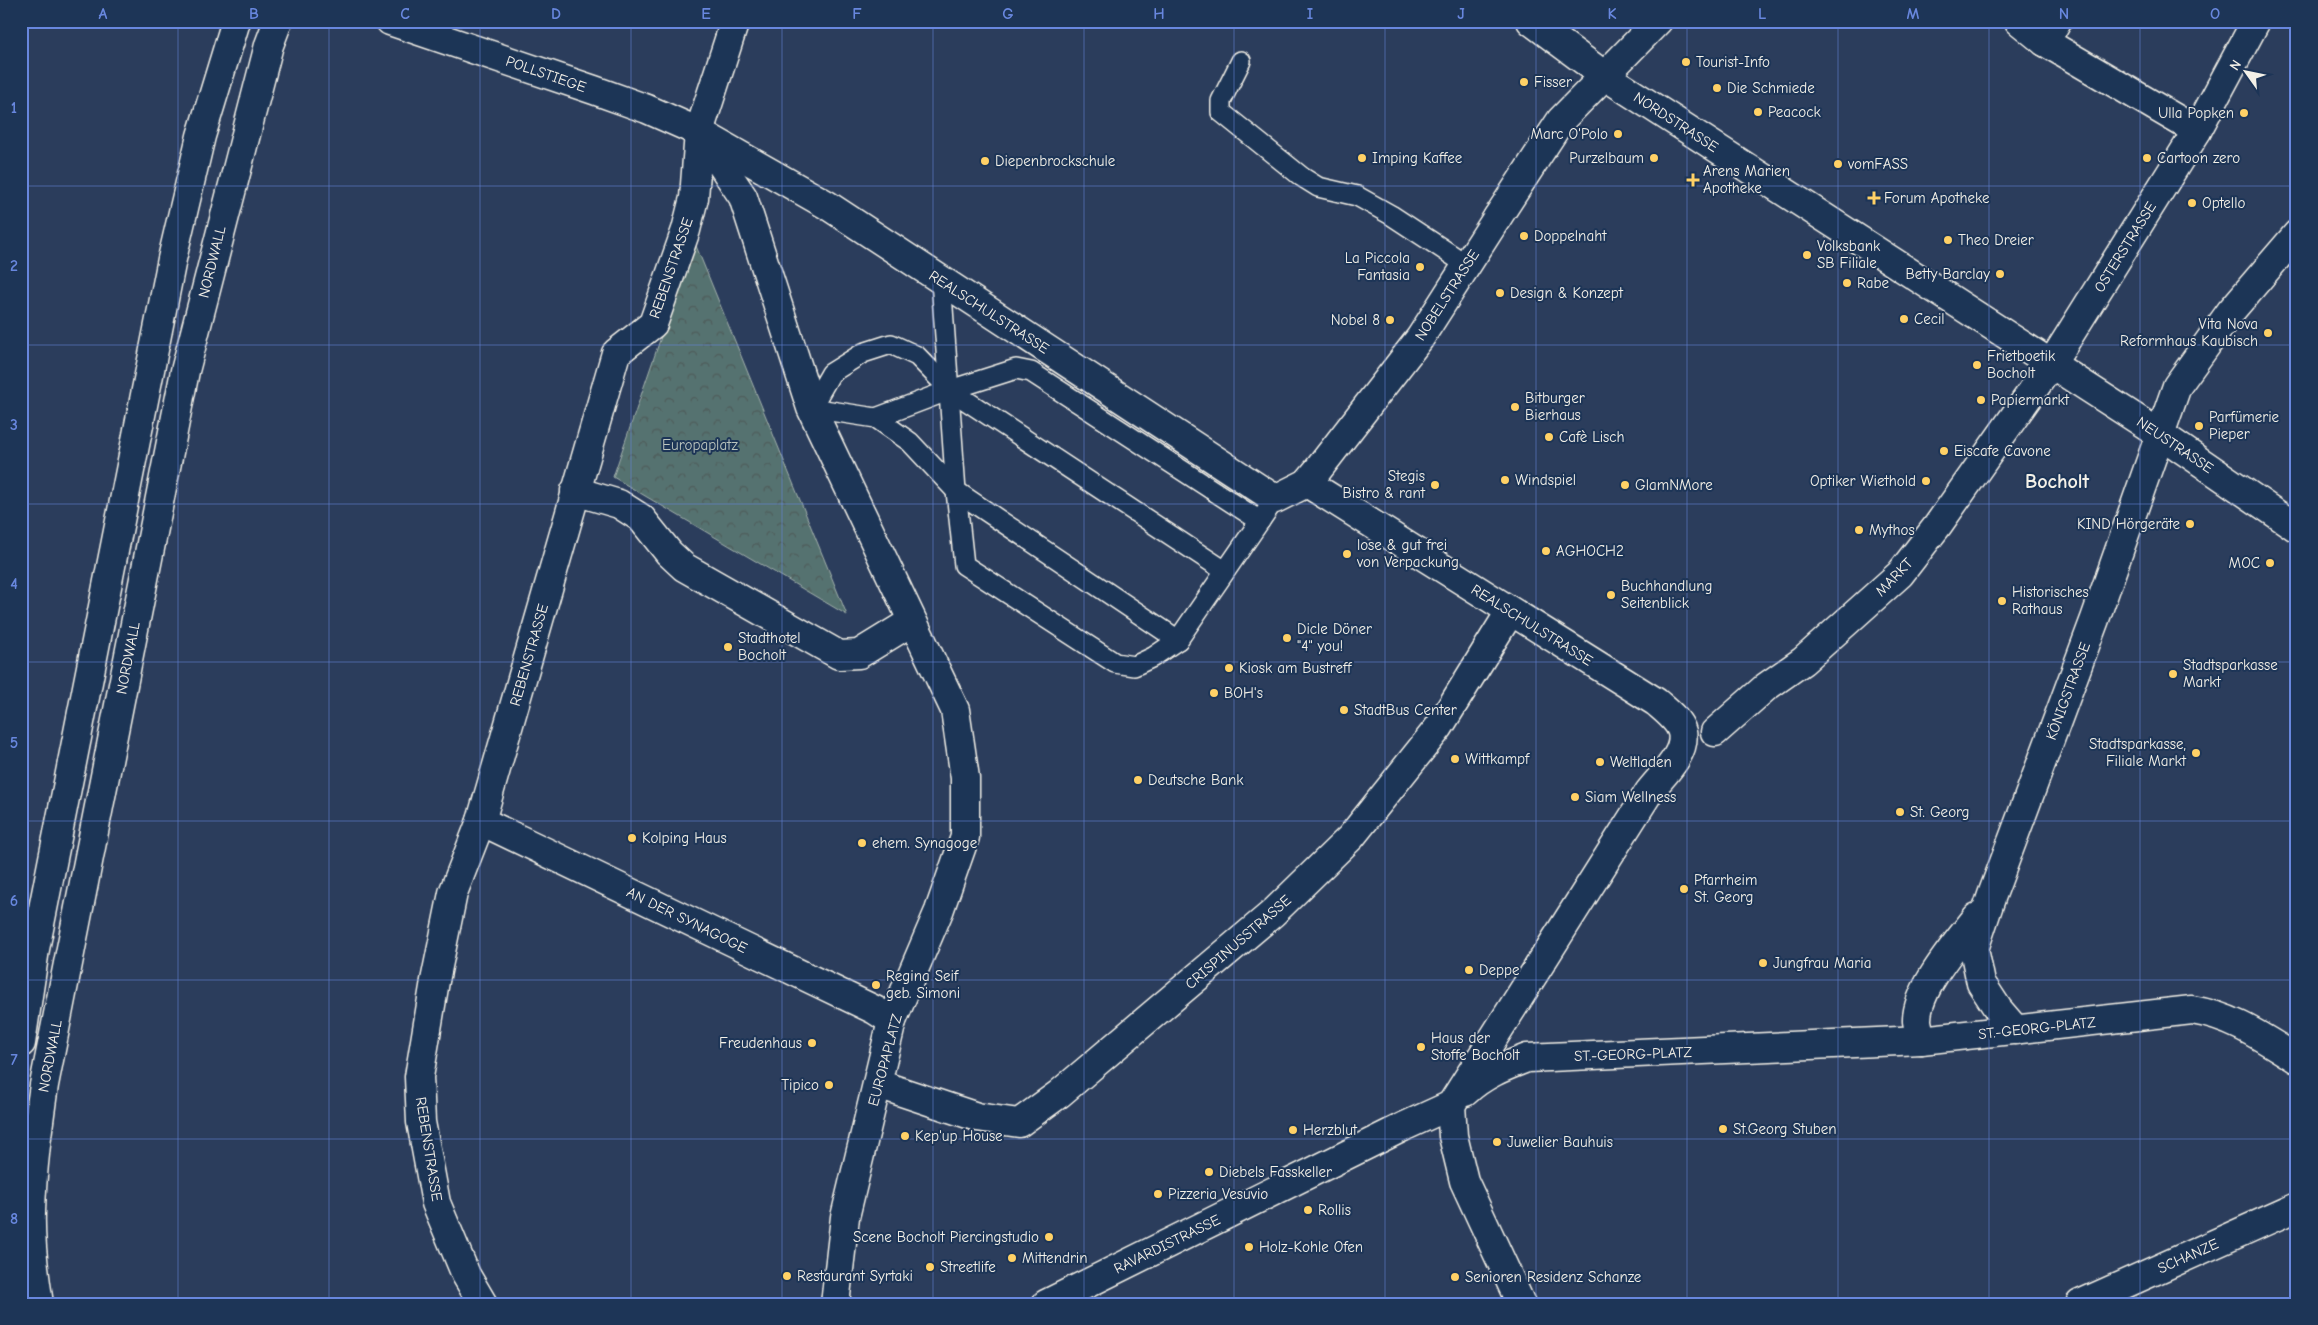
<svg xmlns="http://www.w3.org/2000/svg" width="2318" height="1325" font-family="'Comic Neue',sans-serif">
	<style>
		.forest { fill: url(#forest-crowns); stroke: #a4b2ac }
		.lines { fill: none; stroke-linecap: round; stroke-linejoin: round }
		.service-casing { stroke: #f4f1e8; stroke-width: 22 }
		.pedestrian-casing { stroke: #f4f1e8; stroke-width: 31 }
		.minor-casing { stroke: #f4f1e8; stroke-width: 31 }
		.secondary-casing { stroke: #f4f1e8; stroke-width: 31 }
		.service { stroke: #1d3557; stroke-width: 19 }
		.pedestrian { stroke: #1d3557; stroke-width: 28 }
		.minor { stroke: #1d3557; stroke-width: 28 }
		.secondary { stroke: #1d3557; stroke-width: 28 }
		.grid { fill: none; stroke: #6887de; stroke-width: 1; stroke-opacity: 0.55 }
		.poi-dot { fill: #ffd166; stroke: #1d3557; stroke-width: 2 }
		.labels { text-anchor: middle; stroke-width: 4; stroke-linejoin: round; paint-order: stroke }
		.poi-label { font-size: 15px; fill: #f4f1e8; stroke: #1d3557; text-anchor: start }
		.street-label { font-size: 15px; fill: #f4f1e8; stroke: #1d3557 }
		.park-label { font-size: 15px; fill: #bcc5be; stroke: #1d3557 }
		.district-label { font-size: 20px; font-weight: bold; fill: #f4f1e8; stroke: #1d3557 }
		.neatline { fill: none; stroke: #6887de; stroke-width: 2 }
		.grid-label { font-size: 16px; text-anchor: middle; font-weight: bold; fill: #6887de }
	</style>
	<defs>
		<pattern id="forest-crowns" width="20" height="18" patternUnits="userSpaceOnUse" patternTransform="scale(1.25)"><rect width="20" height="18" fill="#557270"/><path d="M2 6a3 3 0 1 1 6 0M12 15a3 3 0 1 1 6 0" fill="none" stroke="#4e5b59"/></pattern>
	</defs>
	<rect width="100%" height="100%" fill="#2b3d5c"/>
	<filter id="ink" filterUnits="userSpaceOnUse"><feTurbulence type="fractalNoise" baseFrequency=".02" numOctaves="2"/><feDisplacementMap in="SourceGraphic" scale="10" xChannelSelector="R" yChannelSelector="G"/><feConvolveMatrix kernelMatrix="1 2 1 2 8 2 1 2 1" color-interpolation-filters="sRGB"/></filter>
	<g filter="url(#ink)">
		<polygon class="forest" points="694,241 847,615 613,477"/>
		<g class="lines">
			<g class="service-casing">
				<g id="service">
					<polyline points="1241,61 1221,101 1221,112 1302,177 1318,187 1357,196 1391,215 1467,265"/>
					<polyline points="941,280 956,491 964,565 1115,663 1134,666 1153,657 1178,640 1275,499"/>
					<polyline points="876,418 950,390 1016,369 1031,372 1260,521"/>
					<polyline points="1178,640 956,491 910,442 876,418 811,408 831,373 863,353 891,344 917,356 950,390 1225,571"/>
				</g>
			</g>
			<g class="pedestrian-casing">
				<g id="pedestrian">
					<polyline points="1531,21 1605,76 2160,434 2297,528"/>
					<polyline points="2045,42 2197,131"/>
					<polyline points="699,132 735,21"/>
					<polyline points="1497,218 1561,120 1658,21"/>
					<polyline points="1715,732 1766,687 1803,661 1900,574 1938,525 2052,363 2197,131 2256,21"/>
					<polyline points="1046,1304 1405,1126 1451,1105"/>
				</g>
			</g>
			<g class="minor-casing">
				<g id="minor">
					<polyline points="390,21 594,90 647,109 699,132 827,205 1275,499 1307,483 1317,471 1420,338 1497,218"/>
					<polyline points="2019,21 2045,42 2057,21"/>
					<polyline points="703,137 743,197 811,408 955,710 965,778 965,837 939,911 892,1021 845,1217 835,1304"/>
					<path d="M1307,483L1656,702C1665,710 1679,720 1682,732C1687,754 1661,776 1649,792L1451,1105"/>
					<polyline points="575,491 619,504 641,518 669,553 684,567 839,655 859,654 911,622"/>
					<polyline points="481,821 875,1010 892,1021"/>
					<polyline points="2016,1030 1998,1009 1981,983 1974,949 1992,895 2095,619 2177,386 2231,311 2297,234"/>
					<path d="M1921,1040C1920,1034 1918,1027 1917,1021C1916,989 1958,942 1977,917"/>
					<polyline points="878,1084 977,1117 1019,1123 1059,1094 1273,913 1351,837 1439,727 1510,612"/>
					<path d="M1465,1092C1483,1075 1503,1067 1527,1058L1921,1040L2192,1010C2234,1017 2261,1037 2297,1059"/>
					<polyline points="1451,1105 1453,1136 1464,1181 1521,1304"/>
					<polyline points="483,1304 466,1275 436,1203 421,1122 419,1077 435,981 453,893 481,821 616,353 653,324 686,230 694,198 699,132"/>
					<polyline points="2080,1304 2297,1207"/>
				</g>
			</g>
			<g class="secondary-casing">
				<g id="secondary">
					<polyline points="21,1043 35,949 172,259 201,136 236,21"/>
					<path d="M39,1304C34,1273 30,1242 31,1212C32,1169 38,1127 44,1085L185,371L269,45L278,21"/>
				</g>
			</g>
			<use href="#service" class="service"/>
			<use href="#pedestrian" class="pedestrian"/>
			<use href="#minor" class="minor"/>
			<use href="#secondary" class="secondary"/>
		</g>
	</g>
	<path class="grid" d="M178,21V1304M329,21V1304M480,21V1304M631,21V1304M782,21V1304M933,21V1304M1084,21V1304M1234,21V1304M1385,21V1304M1536,21V1304M1687,21V1304M1838,21V1304M1989,21V1304M2140,21V1304M21,186H2297M21,345H2297M21,504H2297M21,662H2297M21,821H2297M21,980H2297M21,1139H2297"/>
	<g class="poi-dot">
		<circle cx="1686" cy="62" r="5"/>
		<circle cx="1524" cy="82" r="5"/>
		<circle cx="1717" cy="88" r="5"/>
		<circle cx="1758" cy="112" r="5"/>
		<circle cx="2244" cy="113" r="5"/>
		<circle cx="1618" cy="134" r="5"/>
		<circle cx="1362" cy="158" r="5"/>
		<circle cx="1654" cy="158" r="5"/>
		<circle cx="2147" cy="158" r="5"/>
		<circle cx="985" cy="161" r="5"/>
		<circle cx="1838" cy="164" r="5"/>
		<path d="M1690.5 172.5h5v5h5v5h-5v5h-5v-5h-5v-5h5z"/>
		<path d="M1871.5 190.5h5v5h5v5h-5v5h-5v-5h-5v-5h5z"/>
		<circle cx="2192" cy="203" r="5"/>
		<circle cx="1524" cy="236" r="5"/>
		<circle cx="1948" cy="240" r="5"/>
		<circle cx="1807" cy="255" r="5"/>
		<circle cx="1420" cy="267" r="5"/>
		<circle cx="2000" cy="274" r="5"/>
		<circle cx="1847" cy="283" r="5"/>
		<circle cx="1500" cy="293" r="5"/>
		<circle cx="1904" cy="319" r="5"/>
		<circle cx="1390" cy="320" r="5"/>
		<circle cx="2268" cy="333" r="5"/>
		<circle cx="1977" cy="365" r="5"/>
		<circle cx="1981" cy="400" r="5"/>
		<circle cx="1515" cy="407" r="5"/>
		<circle cx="2199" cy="426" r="5"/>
		<circle cx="1549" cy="437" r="5"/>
		<circle cx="1944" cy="451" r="5"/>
		<circle cx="1505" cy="480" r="5"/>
		<circle cx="1926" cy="481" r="5"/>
		<circle cx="1435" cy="485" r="5"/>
		<circle cx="1625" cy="485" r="5"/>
		<circle cx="2190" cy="524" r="5"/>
		<circle cx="1859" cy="530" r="5"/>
		<circle cx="1546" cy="551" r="5"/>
		<circle cx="1347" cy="554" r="5"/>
		<circle cx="2270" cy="563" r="5"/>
		<circle cx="1611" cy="595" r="5"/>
		<circle cx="2002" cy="601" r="5"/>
		<circle cx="1287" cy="638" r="5"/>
		<circle cx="728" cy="647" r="5"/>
		<circle cx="1229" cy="668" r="5"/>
		<circle cx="2173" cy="674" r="5"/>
		<circle cx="1214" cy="693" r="5"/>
		<circle cx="1344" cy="710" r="5"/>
		<circle cx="2196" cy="753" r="5"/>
		<circle cx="1455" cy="759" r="5"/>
		<circle cx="1600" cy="762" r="5"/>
		<circle cx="1138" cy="780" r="5"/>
		<circle cx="1575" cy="797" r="5"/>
		<circle cx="1900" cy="812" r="5"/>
		<circle cx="632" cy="838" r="5"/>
		<circle cx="862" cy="843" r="5"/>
		<circle cx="1684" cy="889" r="5"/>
		<circle cx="1763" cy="963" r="5"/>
		<circle cx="1469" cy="970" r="5"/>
		<circle cx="876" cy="985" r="5"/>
		<circle cx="812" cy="1043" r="5"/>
		<circle cx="1421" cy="1047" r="5"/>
		<circle cx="829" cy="1085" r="5"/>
		<circle cx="1723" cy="1129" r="5"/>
		<circle cx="1293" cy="1130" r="5"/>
		<circle cx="905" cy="1136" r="5"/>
		<circle cx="1497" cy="1142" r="5"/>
		<circle cx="1209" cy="1172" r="5"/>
		<circle cx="1158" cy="1194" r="5"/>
		<circle cx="1308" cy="1210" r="5"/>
		<circle cx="1049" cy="1237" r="5"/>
		<circle cx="1249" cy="1247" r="5"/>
		<circle cx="1012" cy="1258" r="5"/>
		<circle cx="930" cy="1267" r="5"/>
		<circle cx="787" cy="1276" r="5"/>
		<circle cx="1455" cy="1277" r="5"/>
	</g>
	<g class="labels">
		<g class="poi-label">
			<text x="1696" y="67">Tourist-Info</text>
			<text x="1534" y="87">Fisser</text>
			<text x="1727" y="93">Die Schmiede</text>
			<text x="1768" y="117">Peacock</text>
			<text x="2234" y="118" text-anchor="end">Ulla Popken</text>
			<text x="1608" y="139" text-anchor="end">Marc O'Polo</text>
			<text x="1372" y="163">Imping Kaffee</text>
			<text x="1644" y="163" text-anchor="end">Purzelbaum</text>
			<text x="2157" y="163">Cartoon zero</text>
			<text x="995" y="166">Diepenbrockschule</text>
			<text x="1848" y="169">vomFASS</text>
			<text x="1703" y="176">Arens Marien<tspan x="1703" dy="17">Apotheke</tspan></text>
			<text x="1884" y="203">Forum Apotheke</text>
			<text x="2202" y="208">Optello</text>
			<text x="1534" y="241">Doppelnaht</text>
			<text x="1958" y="245">Theo Dreier</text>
			<text x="1817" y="251">Volksbank<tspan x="1817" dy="17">SB Filiale</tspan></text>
			<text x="1410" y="263" text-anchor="end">La Piccola<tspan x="1410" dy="17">Fantasia</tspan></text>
			<text x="1990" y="279" text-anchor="end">Betty Barclay</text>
			<text x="1857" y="288">Rabe</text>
			<text x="1510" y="298">Design &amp; Konzept</text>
			<text x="1914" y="324">Cecil</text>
			<text x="1380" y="325" text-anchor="end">Nobel 8</text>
			<text x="2258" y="329" text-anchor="end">Vita Nova<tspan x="2258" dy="17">Reformhaus Kaubisch</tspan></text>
			<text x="1987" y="361">Frietboetik<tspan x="1987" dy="17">Bocholt</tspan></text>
			<text x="1525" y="403">Bitburger<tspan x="1525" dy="17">Bierhaus</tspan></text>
			<text x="1991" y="405">Papiermarkt</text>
			<text x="2209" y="422">Parfümerie<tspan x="2209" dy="17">Pieper</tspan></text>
			<text x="1559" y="442">Cafè Lisch</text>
			<text x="1954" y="456">Eiscafe Cavone</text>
			<text x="1425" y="481" text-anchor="end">Stegis<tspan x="1425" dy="17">Bistro &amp; rant</tspan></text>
			<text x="1515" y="485">Windspiel</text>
			<text x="1916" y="486" text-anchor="end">Optiker Wiethold</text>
			<text x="1635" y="490">GlamNMore</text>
			<text x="2180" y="529" text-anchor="end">KIND Hörgeräte</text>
			<text x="1869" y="535">Mythos</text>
			<text x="1357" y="550">lose &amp; gut frei<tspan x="1357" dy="17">von Verpackung</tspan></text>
			<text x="1556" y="556">AGHOCH2</text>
			<text x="2260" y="568" text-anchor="end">MOC</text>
			<text x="1621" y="591">Buchhandlung<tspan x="1621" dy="17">Seitenblick</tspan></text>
			<text x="2012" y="597">Historisches<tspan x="2012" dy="17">Rathaus</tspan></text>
			<text x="1297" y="634">Dicle Döner<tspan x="1297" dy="17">"4" you!</tspan></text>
			<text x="738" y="643">Stadthotel<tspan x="738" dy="17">Bocholt</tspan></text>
			<text x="2183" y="670">Stadtsparkasse<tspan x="2183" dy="17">Markt</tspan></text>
			<text x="1239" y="673">Kiosk am Bustreff</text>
			<text x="1224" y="698">BOH's</text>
			<text x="1354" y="715">StadtBus Center</text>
			<text x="2186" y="749" text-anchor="end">Stadtsparkasse,<tspan x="2186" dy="17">Filiale Markt</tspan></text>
			<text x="1465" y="764">Wittkampf</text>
			<text x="1610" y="767">Weltladen</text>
			<text x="1148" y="785">Deutsche Bank</text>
			<text x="1585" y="802">Siam Wellness</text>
			<text x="1910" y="817">St. Georg</text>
			<text x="642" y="843">Kolping Haus</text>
			<text x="872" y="848">ehem. Synagoge</text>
			<text x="1694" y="885">Pfarrheim<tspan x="1694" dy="17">St. Georg</tspan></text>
			<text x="1773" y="968">Jungfrau Maria</text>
			<text x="1479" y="975">Deppe</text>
			<text x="886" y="981">Regina Seif<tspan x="886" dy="17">geb. Simoni</tspan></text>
			<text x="1431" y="1043">Haus der<tspan x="1431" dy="17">Stoffe Bocholt</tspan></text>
			<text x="802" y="1048" text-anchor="end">Freudenhaus</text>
			<text x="819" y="1090" text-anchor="end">Tipico</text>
			<text x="1733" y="1134">St.Georg Stuben</text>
			<text x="1303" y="1135">Herzblut</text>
			<text x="915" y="1141">Kep'up House</text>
			<text x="1507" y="1147">Juwelier Bauhuis</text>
			<text x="1219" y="1177">Diebels Fasskeller</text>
			<text x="1168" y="1199">Pizzeria Vesuvio</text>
			<text x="1318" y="1215">Rollis</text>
			<text x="1039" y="1242" text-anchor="end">Scene Bocholt Piercingstudio</text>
			<text x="1259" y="1252">Holz-Kohle Ofen</text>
			<text x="1022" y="1263">Mittendrin</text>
			<text x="940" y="1272">Streetlife</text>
			<text x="797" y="1281">Restaurant Syrtaki</text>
			<text x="1465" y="1282">Senioren Residenz Schanze</text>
		</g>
		<g class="street-label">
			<text transform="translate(546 74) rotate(19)" y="5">POLLSTIEGE</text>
			<text transform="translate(1676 122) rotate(33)" y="5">NORDSTRASSE</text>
			<text transform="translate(2125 247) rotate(-58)" y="5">OSTERSTRASSE</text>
			<text transform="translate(212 262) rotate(-76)" y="5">NORDWALL</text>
			<text transform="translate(671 268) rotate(-71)" y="5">REBENSTRASSE</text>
			<text transform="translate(1447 295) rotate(-57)" y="5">NOBELSTRASSE</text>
			<text transform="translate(989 312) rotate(33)" y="5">REALSCHULSTRASSE</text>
			<text transform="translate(2175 445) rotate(34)" y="5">NEUSTRASSE</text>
			<text transform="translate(1894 577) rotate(-46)" y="5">MARKT</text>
			<text transform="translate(1532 625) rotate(32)" y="5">REALSCHULSTRASSE</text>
			<text transform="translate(529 655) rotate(-74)" y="5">REBENSTRASSE</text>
			<text transform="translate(128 658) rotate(-79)" y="5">NORDWALL</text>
			<text transform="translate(2068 691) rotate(-70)" y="5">KÖNIGSTRASSE</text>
			<text transform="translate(687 920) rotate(26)" y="5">AN DER SYNAGOGE</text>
			<text transform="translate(1238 942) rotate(-41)" y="5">CRISPINUSSTRASSE</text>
			<text transform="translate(2037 1028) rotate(-6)" y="5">ST.-GEORG-PLATZ</text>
			<text transform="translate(1633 1054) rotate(-2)" y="5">ST.-GEORG-PLATZ</text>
			<text transform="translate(50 1056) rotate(-79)" y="5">NORDWALL</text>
			<text transform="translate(885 1060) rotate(-75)" y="5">EUROPAPLATZ</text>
			<text transform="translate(429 1149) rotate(81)" y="5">REBENSTRASSE</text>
			<text transform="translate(1167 1244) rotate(-26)" y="5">RAVARDISTRASSE</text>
			<text transform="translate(2188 1256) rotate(-24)" y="5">SCHANZE</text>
		</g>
		<g class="park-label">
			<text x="700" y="450">Europaplatz</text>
		</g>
		<g class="district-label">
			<text x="2057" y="488">Bocholt</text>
		</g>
	</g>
	<rect width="2318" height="1325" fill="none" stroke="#1d3557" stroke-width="55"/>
	<g transform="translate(2246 72) rotate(303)" stroke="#1d3557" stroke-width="4" paint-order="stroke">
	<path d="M0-4L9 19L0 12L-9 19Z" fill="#f4f1e8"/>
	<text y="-8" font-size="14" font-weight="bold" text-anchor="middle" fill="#f4f1e8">N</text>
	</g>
	<rect x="28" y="28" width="2262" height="1270" class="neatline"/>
	<g class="grid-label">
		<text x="103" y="19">A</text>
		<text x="254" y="19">B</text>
		<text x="405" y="19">C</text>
		<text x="556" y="19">D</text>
		<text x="706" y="19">E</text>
		<text x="857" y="19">F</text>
		<text x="1008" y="19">G</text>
		<text x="1159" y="19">H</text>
		<text x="1310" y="19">I</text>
		<text x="1461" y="19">J</text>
		<text x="1612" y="19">K</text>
		<text x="1762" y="19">L</text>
		<text x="1913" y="19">M</text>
		<text x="2064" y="19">N</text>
		<text x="2215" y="19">O</text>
		<text x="14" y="113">1</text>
		<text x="14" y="271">2</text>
		<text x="14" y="430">3</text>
		<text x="14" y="589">4</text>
		<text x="14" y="748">5</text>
		<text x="14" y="906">6</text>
		<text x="14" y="1065">7</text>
		<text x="14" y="1224">8</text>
	</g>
</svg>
